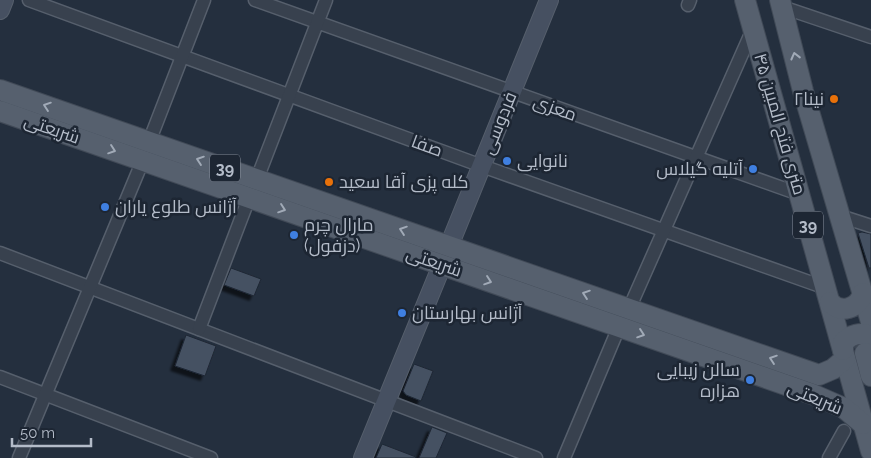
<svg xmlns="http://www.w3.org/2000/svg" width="871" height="458" font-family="Raleway,Cairo,sans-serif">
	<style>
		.building { fill: #455162; stroke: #1f2835; filter: url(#shadow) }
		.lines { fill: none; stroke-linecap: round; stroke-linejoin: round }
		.primary-tunnel { stroke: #3a4453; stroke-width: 20; stroke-dasharray: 20 10; stroke-linecap: butt }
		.street-casing { stroke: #565f6c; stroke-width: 15 }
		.secondary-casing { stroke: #565f6c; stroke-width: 20 }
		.primary-casing { stroke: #414a57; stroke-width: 22 }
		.street { stroke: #38414e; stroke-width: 12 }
		.secondary { stroke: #465061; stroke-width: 18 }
		.primary { stroke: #56606e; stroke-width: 20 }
		.oneway { stroke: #a1aab7 }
		.food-dot { fill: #e8710a; stroke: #1d2633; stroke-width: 2 }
		.shop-dot { fill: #3f7fe0; stroke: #1d2633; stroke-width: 2 }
		.labels { text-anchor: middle; stroke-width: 5; stroke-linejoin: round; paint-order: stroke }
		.shield { fill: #1d2633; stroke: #878f9c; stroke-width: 1 }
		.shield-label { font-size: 16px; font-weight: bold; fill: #b4bcc9 }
		.poi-label { font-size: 18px; fill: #b4bcc9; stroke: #1d2633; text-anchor: start }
		.street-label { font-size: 18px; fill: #b4bcc9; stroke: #1d2633 }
	</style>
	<defs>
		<filter id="shadow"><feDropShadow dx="-4.5" dy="4.5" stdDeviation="1" flood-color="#0009"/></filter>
	</defs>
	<rect width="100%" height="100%" fill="#242f3e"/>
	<g class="building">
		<polygon points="862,232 871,234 871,268 869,268 858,233"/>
		<polygon points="231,268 261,279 254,296 224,285"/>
		<polygon points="186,335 216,346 205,376 175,366"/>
		<polygon points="414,364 433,371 421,401 406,395 403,391"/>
		<polygon points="432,427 447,433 436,458 419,458"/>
		<polygon points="382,444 416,457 415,458 376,458"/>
	</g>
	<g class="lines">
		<polyline class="primary-tunnel" points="850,298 864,351"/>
		<g class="street-casing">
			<g id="street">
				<polyline points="29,0 482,166 826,288"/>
				<polyline points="255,0 799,194"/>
				<polyline points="688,5 690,0"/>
				<polyline points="782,7 871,37"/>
				<polyline points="149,142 204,0"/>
				<polyline points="257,179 326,0"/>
				<polyline points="840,216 871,226"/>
				<polyline points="0,253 536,458"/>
				<polyline points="629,309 753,29"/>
				<polyline points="199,329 249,198"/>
				<polyline points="0,377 211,458"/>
				<polyline points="19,458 143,160"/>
				<polyline points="564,458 619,327"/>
				<polyline points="829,458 844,431"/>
			</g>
		</g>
		<g class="secondary-casing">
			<g id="secondary">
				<polyline points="0,10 4,0"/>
				<polyline points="449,246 549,0"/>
				<polyline points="363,458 442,265"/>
			</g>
		</g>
		<g class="primary-casing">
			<g id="primary">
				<polyline points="745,0 871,451"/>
				<polyline points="780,0 803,91 871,322"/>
				<polyline points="0,90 819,375 833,369 845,359"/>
				<polyline points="0,111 812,394 844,408 863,424"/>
				<path d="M830,302C840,315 859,308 863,293"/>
				<path d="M843,350V343C850,334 861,332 871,336"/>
				<polyline points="865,353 871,376"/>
			</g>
		</g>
		<use href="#street" class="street"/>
		<use href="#secondary" class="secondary"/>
		<use href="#primary" class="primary"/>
	</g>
	<defs><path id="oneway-chevron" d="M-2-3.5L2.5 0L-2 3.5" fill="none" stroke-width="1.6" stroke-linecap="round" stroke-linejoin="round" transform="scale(1.25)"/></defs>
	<g class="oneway">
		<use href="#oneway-chevron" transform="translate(795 56) rotate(-104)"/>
		<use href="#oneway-chevron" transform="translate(47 106) rotate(-161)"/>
		<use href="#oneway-chevron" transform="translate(112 150) rotate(19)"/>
		<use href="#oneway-chevron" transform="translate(200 160) rotate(-161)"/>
		<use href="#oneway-chevron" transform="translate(282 209) rotate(19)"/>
		<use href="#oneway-chevron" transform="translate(403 230) rotate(-161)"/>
		<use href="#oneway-chevron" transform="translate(488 281) rotate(19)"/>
		<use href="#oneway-chevron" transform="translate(586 294) rotate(-161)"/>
		<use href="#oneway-chevron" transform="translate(641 334) rotate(19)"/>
		<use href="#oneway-chevron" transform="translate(773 359) rotate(-161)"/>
	</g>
	<g class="food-dot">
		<circle cx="834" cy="99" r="5"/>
		<circle cx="329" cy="182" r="5"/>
	</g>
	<g class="shop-dot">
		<circle cx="507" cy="161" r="5"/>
		<circle cx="753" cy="169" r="5"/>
		<circle cx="105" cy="207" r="5"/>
		<circle cx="294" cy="235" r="5"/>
		<circle cx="402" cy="313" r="5"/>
		<circle cx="750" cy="380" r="5"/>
	</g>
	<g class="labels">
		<g class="shield">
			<rect x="210" y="154.5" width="30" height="27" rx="4"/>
			<rect x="793" y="211.5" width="30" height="27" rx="4"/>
		</g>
		<g class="shield-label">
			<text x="225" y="174">39</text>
			<text x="808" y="231">39</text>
		</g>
		<g class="poi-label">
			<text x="824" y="105" text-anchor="end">نینا۲</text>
			<text x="517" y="167">نانوایی</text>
			<text x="743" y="175" text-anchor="end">آتلیه گیلاس</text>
			<text x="339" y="188">کله پزی آقا سعید</text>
			<text x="115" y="213">آژانس طلوع یاران</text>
			<text x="304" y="231">مارال چرم<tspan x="304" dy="21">(دزفول)</tspan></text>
			<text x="412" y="319">آژانس بهارستان</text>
			<text x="740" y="376" text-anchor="end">سالن زیبایی<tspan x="740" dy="21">هزاره</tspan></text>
		</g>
		<g class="street-label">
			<text transform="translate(555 108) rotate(20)" y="6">معزی</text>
			<text transform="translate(499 123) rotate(-68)" y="6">فردوسی</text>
			<text transform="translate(780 124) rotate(74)" y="6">۴۵ متری فتح المبین</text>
			<text transform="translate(52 129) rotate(19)" y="6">شریعتی</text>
			<text transform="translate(427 146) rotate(20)" y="6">صفا</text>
			<text transform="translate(434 262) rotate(19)" y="6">شریعتی</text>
			<text transform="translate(815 398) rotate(23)" y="6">شریعتی</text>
		</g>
	</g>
	<path d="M12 438v8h79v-8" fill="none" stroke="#b4bcc9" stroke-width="2.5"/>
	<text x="20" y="438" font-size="15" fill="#b4bcc9" stroke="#1d2633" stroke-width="4" paint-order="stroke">50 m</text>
</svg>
